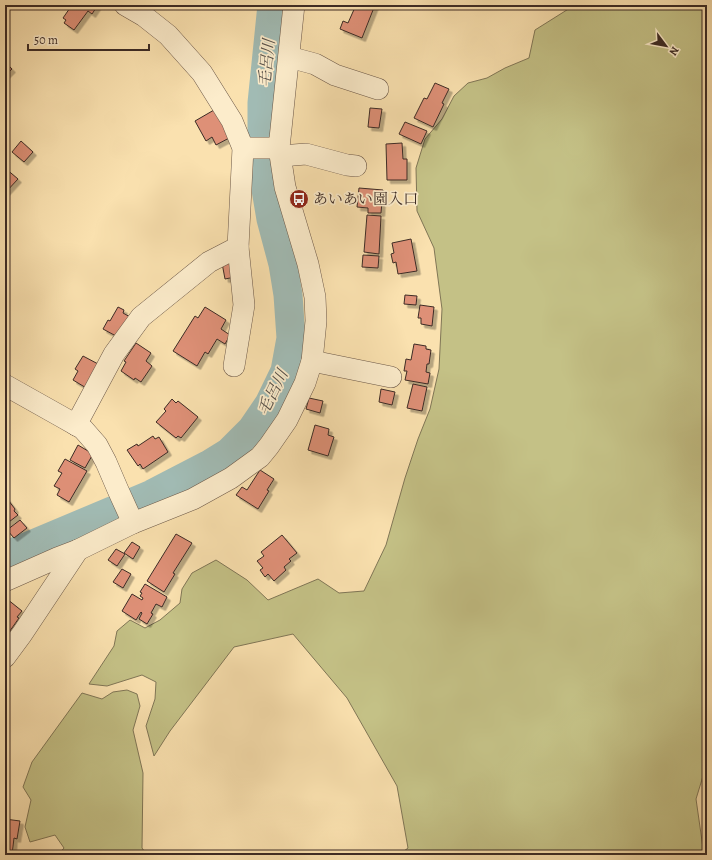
<svg xmlns="http://www.w3.org/2000/svg" width="712" height="860" font-family="Alegreya,'Noto Serif JP',serif">
	<style>
		.green { fill: #c4c186; stroke: #807656 }
		.lines { fill: none; stroke-linecap: round; stroke-linejoin: round }
		.river { stroke: #a1bbb4; stroke-width: 29 }
		.building { fill: #de9077; stroke: #3c2b25; filter: url(#shadow) }
		.minor-casing { stroke: #6c5848; stroke-width: 22 }
		.minor { stroke: #fceccb; stroke-width: 21 }
		.labels { text-anchor: middle; stroke-width: 3.5; stroke-linejoin: round; paint-order: stroke }
		.poi-label { font-size: 15px; fill: #3c2b25; stroke: #fceccb; text-anchor: start }
		.water-label { font-size: 16px; font-style: italic; fill: #554f49; stroke: #fceccb }
	</style>
	<defs>
		<filter id="shadow"><feDropShadow dx="3.5" dy="3.5" stdDeviation="0" flood-color="#0004"/></filter>
	</defs>
	<rect width="100%" height="100%" fill="#fae1af"/>
	<filter id="stains"><feTurbulence type="fractalNoise" baseFrequency=".005" numOctaves="4"/><feColorMatrix values="0 0 0 0 .2 0 0 0 0 .09 0 0 0 0 .02 0 0 0 .5 -.17"/></filter>
	<radialGradient id="worn" r=".72"><stop offset=".6" stop-color="#630" stop-opacity="0"/><stop offset="1" stop-color="#630" stop-opacity=".3"/></radialGradient>
	<g class="green">
		<polygon points="580,5 707,5 707,763 696,799 704,855 399,855 408,848 397,786 347,698 293,634 234,647 170,731 154,756 146,726 155,699 156,682 142,675 107,686 89,684 114,646 117,631 130,620 145,628 160,620 180,603 182,589 192,573 216,560 247,580 268,600 318,579 339,593 364,591 386,545 405,478 418,439 430,409 439,369 442,309 434,248 417,211 416,168 425,139 442,119 454,96 468,83 487,78 505,68 529,58 535,30 570,8"/>
		<polygon points="127,690 137,694 140,706 133,730 143,773 142,848 147,855 58,855 64,848 55,835 30,842 25,827 31,800 23,787 32,762 82,693 102,699 113,692"/>
	</g>
	<g class="lines">
		<polyline class="river" points="5,556 152,494 208,465 229,452 252,429 269,404 285,371 291,338 288,295 283,264 271,219 262,166 262,103 272,5"/>
	</g>
	<g class="building">
		<polygon points="72,5 98,5 92,14 88,11 74,30 64,23 66,20 63,18"/>
		<polygon points="356,5 375,5 362,38 340,29 343,21 348,23"/>
		<polygon points="5,62 12,69 5,76"/>
		<polygon points="435,83 449,89 442,103 444,104 433,127 414,118 424,98 427,99"/>
		<polygon points="370,108 382,109 379,128 368,127"/>
		<polygon points="214,110 231,137 216,145 212,137 206,141 195,121"/>
		<polygon points="405,122 427,131 421,144 399,134"/>
		<polygon points="21,141 33,152 24,162 12,152"/>
		<polygon points="402,143 403,159 407,159 407,180 387,180 386,144"/>
		<polygon points="5,168 18,179 5,193"/>
		<polygon points="359,188 383,190 381,213 368,213 368,208 357,207"/>
		<polygon points="367,215 381,216 379,254 364,252"/>
		<polygon points="411,239 417,271 398,274 396,262 393,263 391,254 394,253 392,243"/>
		<polygon points="363,255 379,256 378,268 362,267"/>
		<polygon points="233,262 235,277 225,279 222,263"/>
		<polygon points="405,295 417,296 416,305 404,304"/>
		<polygon points="420,305 434,307 432,326 421,324 421,318 418,318"/>
		<polygon points="118,307 124,310 123,313 132,318 116,336 103,329 108,320 110,321"/>
		<polygon points="205,307 226,320 221,329 230,335 225,344 217,339 208,354 205,352 197,366 173,351 195,316 198,318"/>
		<polygon points="136,343 151,353 146,361 152,366 141,382 135,378 134,380 121,371 126,362 124,361"/>
		<polygon points="414,344 426,346 426,349 431,350 429,364 427,364 426,372 430,373 428,384 405,380 407,371 404,371 406,359 411,360"/>
		<polygon points="83,356 100,365 88,389 73,380 78,371 75,369"/>
		<polygon points="413,384 427,387 422,411 407,408"/>
		<polygon points="381,389 395,392 392,405 379,402"/>
		<polygon points="309,398 323,401 320,413 306,409"/>
		<polygon points="172,399 176,403 178,401 198,417 181,438 178,436 176,438 156,422 166,411 164,409"/>
		<polygon points="315,425 329,429 328,435 334,437 328,456 308,450"/>
		<polygon points="153,436 155,439 159,437 168,452 143,469 140,464 138,466 127,450 137,444 138,446"/>
		<polygon points="78,445 93,454 85,468 70,460"/>
		<polygon points="65,459 87,471 69,502 57,495 60,489 54,486 62,473 58,471"/>
		<polygon points="260,470 274,479 267,490 269,491 258,509 236,495 242,487 247,490"/>
		<polygon points="5,496 15,509 14,511 18,515 5,525"/>
		<polygon points="20,520 27,528 14,538 7,530"/>
		<polygon points="176,534 192,543 173,573 175,574 164,592 147,581"/>
		<polygon points="282,535 297,553 289,559 291,561 284,567 286,570 274,581 268,574 265,577 260,570 263,568 257,561 264,556 261,552"/>
		<polygon points="132,542 140,547 133,559 124,553"/>
		<polygon points="116,549 125,554 117,566 108,560"/>
		<polygon points="122,569 131,574 123,588 113,582"/>
		<polygon points="145,584 167,597 162,607 156,604 151,613 153,614 147,624 139,619 142,613 141,612 136,620 122,611 132,594 142,600 143,598 140,596 142,593 140,592"/>
		<polygon points="7,599 22,611 17,617 19,618 7,635 5,634 5,602"/>
		<polygon points="5,819 20,821 17,839 14,838 12,855 5,855"/>
	</g>
	<g class="lines">
		<g class="minor-casing">
			<g id="minor">
				<polyline points="125,5 144,16 168,35 202,73 232,121 243,148 238,247 244,305 234,366"/>
				<polyline points="289,57 315,64 335,75 378,89"/>
				<polyline points="243,148 279,148"/>
				<polyline points="281,156 306,154 347,165 356,166"/>
				<polyline points="312,361 391,377"/>
				<polyline points="5,385 62,417 83,429 97,445 106,462 118,490 133,523"/>
				<polyline points="76,425 114,354 141,317 209,262 238,247"/>
				<polyline points="5,581 57,558 78,550"/>
				<polyline points="5,657 22,634 78,550 133,523 193,499 231,478 260,457 269,446 287,420 305,383 312,361 316,321 315,297 308,264 285,187 279,148 294,5"/>
			</g>
		</g>
		<use href="#minor" class="minor"/>
	</g>
	<defs>
		<g id="bus-disc" transform="scale(1)"><circle r="9.5" fill="#8f2418" stroke="#fceccb"/><path d="M-5-6H5V4H4V6H2V4H-2V6H-4V4H-5ZM-3.5-4V0h7V-4ZM-3.5 1.2v1.5H-2V1.2ZM2 1.2v1.5H3.5V1.2Z" fill="#fff"/></g>
	</defs>
	<g fill-rule="evenodd">
		<use href="#bus-disc" x="299" y="199"/>
	</g>
	<g class="labels">
		<g class="poi-label">
			<text x="313" y="204">あいあい園入口</text>
		</g>
		<g class="water-label">
			<text transform="translate(266 63) rotate(-84)" y="6">毛呂川</text>
			<text transform="translate(272 392) rotate(-64)" y="6">毛呂川</text>
		</g>
	</g>
	<rect width="712" height="860" fill="none" stroke="#fae1af" stroke-width="20"/>
	<rect x="6" y="6" width="700" height="848" fill="none" stroke="#3c2b25" stroke-width="2"/>
	<rect x="10" y="10" width="692" height="840" fill="none" stroke="#3c2b25"/>
	<g transform="translate(666 46) rotate(122)" stroke="#fceccb" stroke-width="3" paint-order="stroke">
	<path d="M0-3L7 15L0 10L-7 15Z" fill="#3c2b25"/>
	<text y="-6" font-size="11" font-weight="bold" text-anchor="middle" fill="#3c2b25">N</text>
	</g>
	<path d="M28 44v6h121v-6" fill="none" stroke="#3c2b25" stroke-width="2"/>
	<text x="34" y="44" font-size="12" fill="#3c2b25" stroke="#fceccb" stroke-width="3" paint-order="stroke">50 m</text>
	<rect width="100%" height="100%" filter="url(#stains)"/>
	<rect width="100%" height="100%" fill="url(#worn)"/>
</svg>
